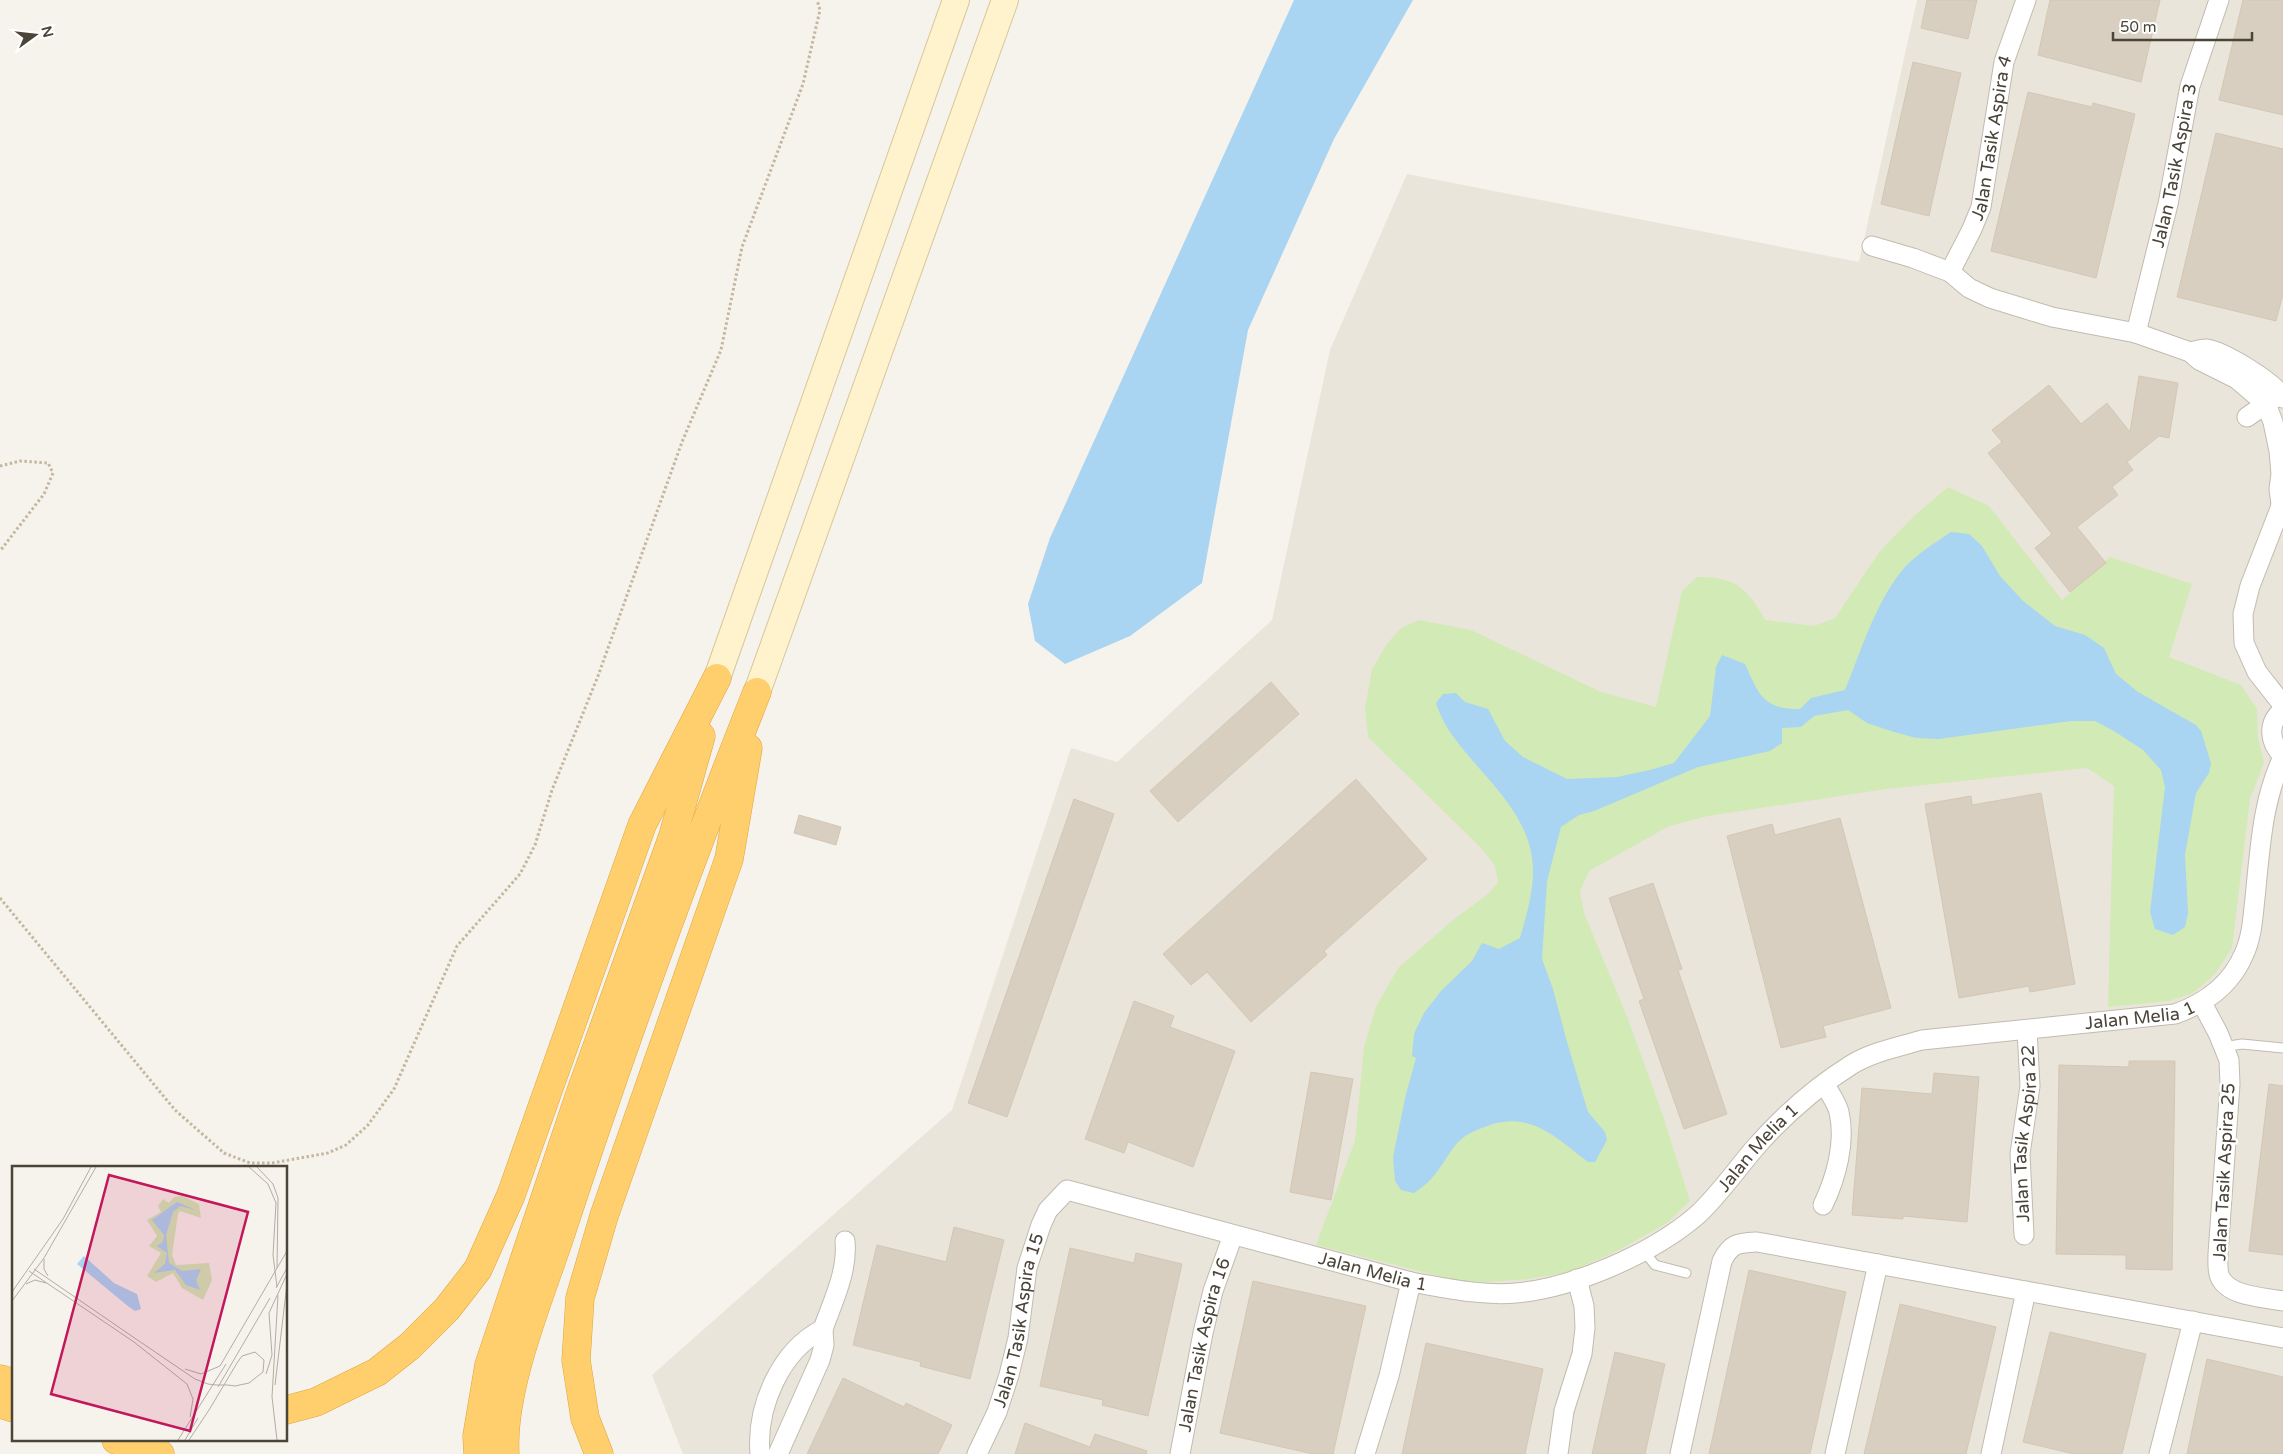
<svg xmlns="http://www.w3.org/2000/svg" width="2283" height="1454" font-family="'Varela Round',sans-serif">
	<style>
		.residential { fill: #eae5da }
		.green { fill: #d2eab5 }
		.water { fill: #a9d4f2 }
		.building { fill: #d8cfc1; stroke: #d3c7b4 }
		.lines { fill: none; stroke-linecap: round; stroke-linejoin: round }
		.lane-casing { stroke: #c2bbae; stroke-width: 11 }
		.street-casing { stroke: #c2bbae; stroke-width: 21 }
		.secondary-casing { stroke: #d6c79b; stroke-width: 28 }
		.highway-casing { stroke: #e0a43c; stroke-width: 29 }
		.path { stroke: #c4b79f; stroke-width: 3; stroke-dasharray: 2.5 2.5; stroke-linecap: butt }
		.lane { stroke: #fff; stroke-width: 9 }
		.street { stroke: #fff; stroke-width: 19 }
		.secondary { stroke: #fff3cd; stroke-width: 26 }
		.highway { stroke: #ffcf6e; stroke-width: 28 }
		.labels { text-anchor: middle; stroke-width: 5; stroke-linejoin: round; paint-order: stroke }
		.street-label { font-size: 18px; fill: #4b4439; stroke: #fff }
		.inset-road { fill: none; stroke: #b2ada4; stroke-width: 1 }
		.view { fill: #c2185b; fill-opacity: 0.15; stroke: #c2185b; stroke-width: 2.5 }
		.inset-edge { fill: none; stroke: #4b4439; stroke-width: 2.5 }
	</style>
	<rect width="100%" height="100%" fill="#f6f3ec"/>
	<polygon class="residential" points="1917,0 2283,0 2283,1454 683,1454 652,1375 952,1110 1071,748 1117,762 1272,620 1330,350 1407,174 1859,262"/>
	<path class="green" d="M1948,487L1989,506L2062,600L2110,557L2192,584L2169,657L2241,685L2257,709L2258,738L2264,763L2250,799L2232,948L2215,974L2193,993L2169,1001L2108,1007L2114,786L2087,768L1886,789L1708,816L1669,826L1589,871L1580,891L1584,913L1628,1019L1663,1116L1690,1201L1667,1223L1617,1251L1569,1272L1529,1279L1487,1282L1459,1281L1316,1245L1355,1141L1364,1047L1376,1007L1398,968L1453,920L1488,894L1498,882L1495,866L1482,849L1368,737L1365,709L1372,669L1387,644L1401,628L1419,620L1471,630L1601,692L1656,707L1682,591L1697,577C1734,576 1748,588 1765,620L1814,626L1835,618L1880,551L1914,516Z"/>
	<g class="water">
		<polygon points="1294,0 1413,0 1334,139 1248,330 1202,583 1130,636 1065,664 1035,641 1028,604 1050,538"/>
		<path d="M1951,532L1969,534L1982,546L2000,576L2023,601L2055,626L2085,635L2104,648L2116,674L2138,692L2196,725L2201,731L2211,763L2209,773L2196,793L2185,855L2188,913L2185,927L2173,935L2155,929L2150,912L2165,787L2161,770L2143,750L2114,731L2095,721H2071L1939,739L1916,738L1891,731L1867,723L1848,710L1814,716L1801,727L1782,728V743L1770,751L1698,767L1594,811L1579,815L1561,827L1547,881L1542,959L1553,989L1567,1042L1588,1112L1605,1132L1607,1140L1595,1162H1588C1554,1136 1528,1108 1482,1128C1471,1132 1461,1137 1454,1147C1440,1166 1435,1180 1414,1193L1401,1190L1395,1181L1393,1157L1406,1094L1416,1058L1412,1056L1414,1034L1424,1013L1441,991L1472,961L1482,943L1499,949L1520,938C1524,923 1529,908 1531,893C1542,835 1507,800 1472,760C1457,742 1443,726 1436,703L1443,694L1456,693L1465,702L1488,709L1505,741L1523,757L1567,779L1617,777L1650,770L1674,763L1710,716L1716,667L1722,655L1745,664C1759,695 1763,709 1800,709L1811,698L1845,690C1861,651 1874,607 1900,573C1913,556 1935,543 1951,532Z"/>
	</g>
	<g class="building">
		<polygon points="1927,0 1977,0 1968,39 1921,28"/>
		<polygon points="2050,0 2160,0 2141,82 2038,55"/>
		<polygon points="2243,0 2283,0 2283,115 2219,100"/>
		<polygon points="1913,62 1961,73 1929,216 1881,204"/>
		<polygon points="2028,92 2092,107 2093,103 2135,114 2096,278 1991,251"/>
		<polygon points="2216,133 2283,149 2283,294 2276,321 2177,297"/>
		<polygon points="2139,376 2178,383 2169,438 2159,436 2127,462 2133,470 2112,487 2118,495 2077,527 2106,563 2070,592 2035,548 2052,534 1988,453 2002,442 1992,430 2049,385 2081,424 2107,403 2130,432"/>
		<polygon points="1271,682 1299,714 1178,822 1150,791"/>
		<polygon points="1356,779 1427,859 1324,951 1327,955 1251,1022 1207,972 1191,985 1163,954"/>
		<polygon points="2041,793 2075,984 2030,992 2029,986 1959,998 1925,804 1971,796 1972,805"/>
		<polygon points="1074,799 1114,814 1007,1117 968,1103"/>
		<polygon points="799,815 841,827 836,845 794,833"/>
		<polygon points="1840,818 1891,1008 1823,1026 1826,1037 1781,1048 1727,836 1772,824 1775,835"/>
		<polygon points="1653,883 1682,969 1678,970 1727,1114 1684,1129 1639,1001 1644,999 1609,898"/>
		<polygon points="1134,1001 1174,1016 1170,1027 1235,1051 1193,1167 1128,1142 1124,1153 1085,1139"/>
		<polygon points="2129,1061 2175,1061 2172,1270 2126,1269 2126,1255 2056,1254 2059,1065 2129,1067"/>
		<polygon points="1311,1072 1353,1079 1331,1200 1290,1192"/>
		<polygon points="1934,1073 1979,1077 1967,1222 1903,1216 1903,1219 1852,1215 1862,1088 1932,1094"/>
		<polygon points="2269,1084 2283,1086 2283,1255 2249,1251"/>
		<polygon points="954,1227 1004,1240 970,1379 920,1366 921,1362 853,1345 877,1245 946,1262"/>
		<polygon points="1070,1248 1134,1263 1136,1253 1182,1264 1148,1416 1102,1405 1103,1400 1040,1386"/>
		<polygon points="1749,1270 1846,1292 1810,1454 1709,1454"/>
		<polygon points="1253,1281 1366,1306 1333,1454 1313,1454 1220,1433"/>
		<polygon points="1900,1304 1996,1327 1966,1454 1864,1454"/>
		<polygon points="2050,1332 2146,1354 2122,1454 2074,1454 2023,1442"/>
		<polygon points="1426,1343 1543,1369 1525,1454 1402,1454"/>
		<polygon points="1615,1352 1665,1364 1645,1454 1592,1454"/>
		<polygon points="2207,1359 2283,1377 2283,1454 2187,1454"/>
		<polygon points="843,1378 904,1407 906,1403 952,1425 938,1454 807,1454"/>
		<polygon points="1025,1423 1090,1447 1095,1434 1147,1451 1146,1454 1015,1454"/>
	</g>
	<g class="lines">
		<g class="lane-casing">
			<g id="lane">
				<polyline points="2223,1047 2242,1044 2283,1048"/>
				<polyline points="1643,1250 1655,1265 1686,1273"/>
			</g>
		</g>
		<g class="street-casing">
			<g id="street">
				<polyline points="1872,246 1913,258 1950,272 1969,288 1990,298 2052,317 2136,333 2190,352 2199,360 2237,379 2266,404 2273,422 2279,451 2281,474 2279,489 2281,504"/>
				<path id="s1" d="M1950,272L1972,229L1981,207L2004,62L2026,0"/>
				<path id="s2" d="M2136,333L2168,204L2190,86L2219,0"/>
				<path d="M2190,352C2195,351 2201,349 2206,349C2223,351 2276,383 2283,398"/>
				<polyline points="2247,417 2276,397"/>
				<polyline points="2283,501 2250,586 2243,614 2244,643 2257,672 2283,705"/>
				<path d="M2283,710C2267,723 2269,742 2283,756"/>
				<path d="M2202,1003L2218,1033L2229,1060L2230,1084L2218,1254C2218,1261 2217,1271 2220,1277C2229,1297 2264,1297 2283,1301"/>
				<path d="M1823,1205C1836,1178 1846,1142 1839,1112C1837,1103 1829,1093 1825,1084"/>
				<path id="s3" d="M2024,1235L2020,1154L2030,1086L2027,1030"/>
				<path d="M823,1329C833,1301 848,1271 845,1241"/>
				<path d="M760,1454C756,1407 780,1351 823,1329L824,1345L820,1360L778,1454"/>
				<path id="s4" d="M977,1454L997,1412L1009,1375L1018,1338L1027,1268L1041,1225L1048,1210L1067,1190L1411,1282C1446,1288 1481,1296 1516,1293C1573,1288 1651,1254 1695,1217C1714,1201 1737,1169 1754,1149C1781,1118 1816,1087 1851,1065C1872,1052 1898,1047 1922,1040L2175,1014C2206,1003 2231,985 2244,954C2252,937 2253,916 2255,898C2260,850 2262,801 2283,757"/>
				<path id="s5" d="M1180,1454L1203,1333L1213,1291L1233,1235"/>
				<polyline points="1365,1454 1389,1376 1411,1282"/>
				<polyline points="1558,1454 1564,1411 1582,1354 1585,1328 1584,1306 1577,1279"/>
				<path d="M1680,1454L1722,1261C1731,1243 1738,1243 1757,1242L2283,1338"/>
				<polyline points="1835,1454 1878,1264"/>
				<polyline points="1991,1454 2026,1291"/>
				<polyline points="2159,1454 2193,1321"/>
			</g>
		</g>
		<g class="secondary-casing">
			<g id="secondary">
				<polyline points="717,678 956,0"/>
				<polyline points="757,692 1005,0"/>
			</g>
		</g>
		<g class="highway-casing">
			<g id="highway">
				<polyline points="0,1379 14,1383"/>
				<polyline points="0,1404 14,1408"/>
				<polyline points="286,1410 316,1402 377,1372 410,1346 447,1309 478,1269 511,1195 642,825 717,678"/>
				<polyline points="116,1440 160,1454"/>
				<polyline points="478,1454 477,1436 489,1365 580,1094 673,836 701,736"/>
				<path d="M505,1454C501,1389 539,1299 560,1236C620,1052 686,871 757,692"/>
				<polyline points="599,1454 585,1418 576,1360 580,1298 604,1216 729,859 748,748"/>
			</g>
		</g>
		<g class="path">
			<polyline points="0,466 20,461 48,463 53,473 44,494 0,551"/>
			<polyline points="0,898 175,1110 224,1153 250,1163 272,1163 328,1153 346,1145 368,1125 394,1089 457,946 520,874 535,845 552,790 598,676 682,442 721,350 742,247 803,84 820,10 817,0"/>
		</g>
		<use href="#lane" class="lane"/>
		<use href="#street" class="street"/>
		<use href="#secondary" class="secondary"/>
		<use href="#highway" class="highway"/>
	</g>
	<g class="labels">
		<g class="street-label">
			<text dy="6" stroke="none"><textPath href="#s1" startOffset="142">Jalan Tasik Aspira 4</textPath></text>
			<text dy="6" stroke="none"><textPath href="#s2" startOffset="172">Jalan Tasik Aspira 3</textPath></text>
			<text dy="6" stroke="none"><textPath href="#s4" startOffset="1456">Jalan Melia 1</textPath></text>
			<text dy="6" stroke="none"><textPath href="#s3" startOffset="102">Jalan Tasik Aspira 22</textPath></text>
			<text dy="6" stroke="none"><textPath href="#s4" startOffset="1036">Jalan Melia 1</textPath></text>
			<text transform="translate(2224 1172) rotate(-87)" y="6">Jalan Tasik Aspira 25</text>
			<text dy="6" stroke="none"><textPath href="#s4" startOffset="600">Jalan Melia 1</textPath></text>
			<text dy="6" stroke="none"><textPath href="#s4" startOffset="141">Jalan Tasik Aspira 15</textPath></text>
			<text dy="6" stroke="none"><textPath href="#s5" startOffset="112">Jalan Tasik Aspira 16</textPath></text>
		</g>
	</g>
	<g transform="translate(12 1166)">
		<rect width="275" height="275" fill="#f6f3ec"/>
		<path d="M170,30L187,38L189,52L168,45L166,48L160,89L164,99L197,97L200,114L191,134L170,122L161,107L144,116L135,110L149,87L137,80L145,70L135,54L149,46L146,40L151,33L157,37L162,31Z" fill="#d2eab5"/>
		<path d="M165,36L184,44L168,40L161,46L154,69L157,97L170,105L189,103L184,114L188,124L174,119L163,104L142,107L153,98L155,87L145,80L151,76L152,69L140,54ZM72,90L102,117L125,128L129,143L123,145L117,141L65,98Z" fill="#a9d4f2"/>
		<path class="inset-road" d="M237,1L256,18L264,37L261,89L265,121M245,1L261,18L266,32L265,102M32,93V103L36,110M22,103L124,173M17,105L122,176M14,118L23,114L34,117M264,122L275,102M0,126L51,53L79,1M0,135L32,92L84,1M124,173L183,213L196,218L204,219H216L223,220L237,217L251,206L252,194L243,186L230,190L225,197L197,244L177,274M122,176L175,218L181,233L178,251M173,203L189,208L208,200L275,85M254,208L260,189L257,147L275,108M263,219L275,118M206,221L258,132M166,274L214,198M173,274L186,252M265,274L260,231L266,129"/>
		<path class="view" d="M97,9L236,46L178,265L39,228Z"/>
		<rect width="275" height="275" class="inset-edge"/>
	</g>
	<g transform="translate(35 35) rotate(75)" stroke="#ffffff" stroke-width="4" paint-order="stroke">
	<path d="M0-4L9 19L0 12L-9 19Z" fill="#4b4439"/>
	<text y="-8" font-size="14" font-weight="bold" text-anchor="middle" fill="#4b4439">N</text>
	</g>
	<path d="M2113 32v8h139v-8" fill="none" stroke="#4b4439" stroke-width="2.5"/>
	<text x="2120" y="32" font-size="15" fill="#4b4439" stroke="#ffffff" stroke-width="4" paint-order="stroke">50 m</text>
</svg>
